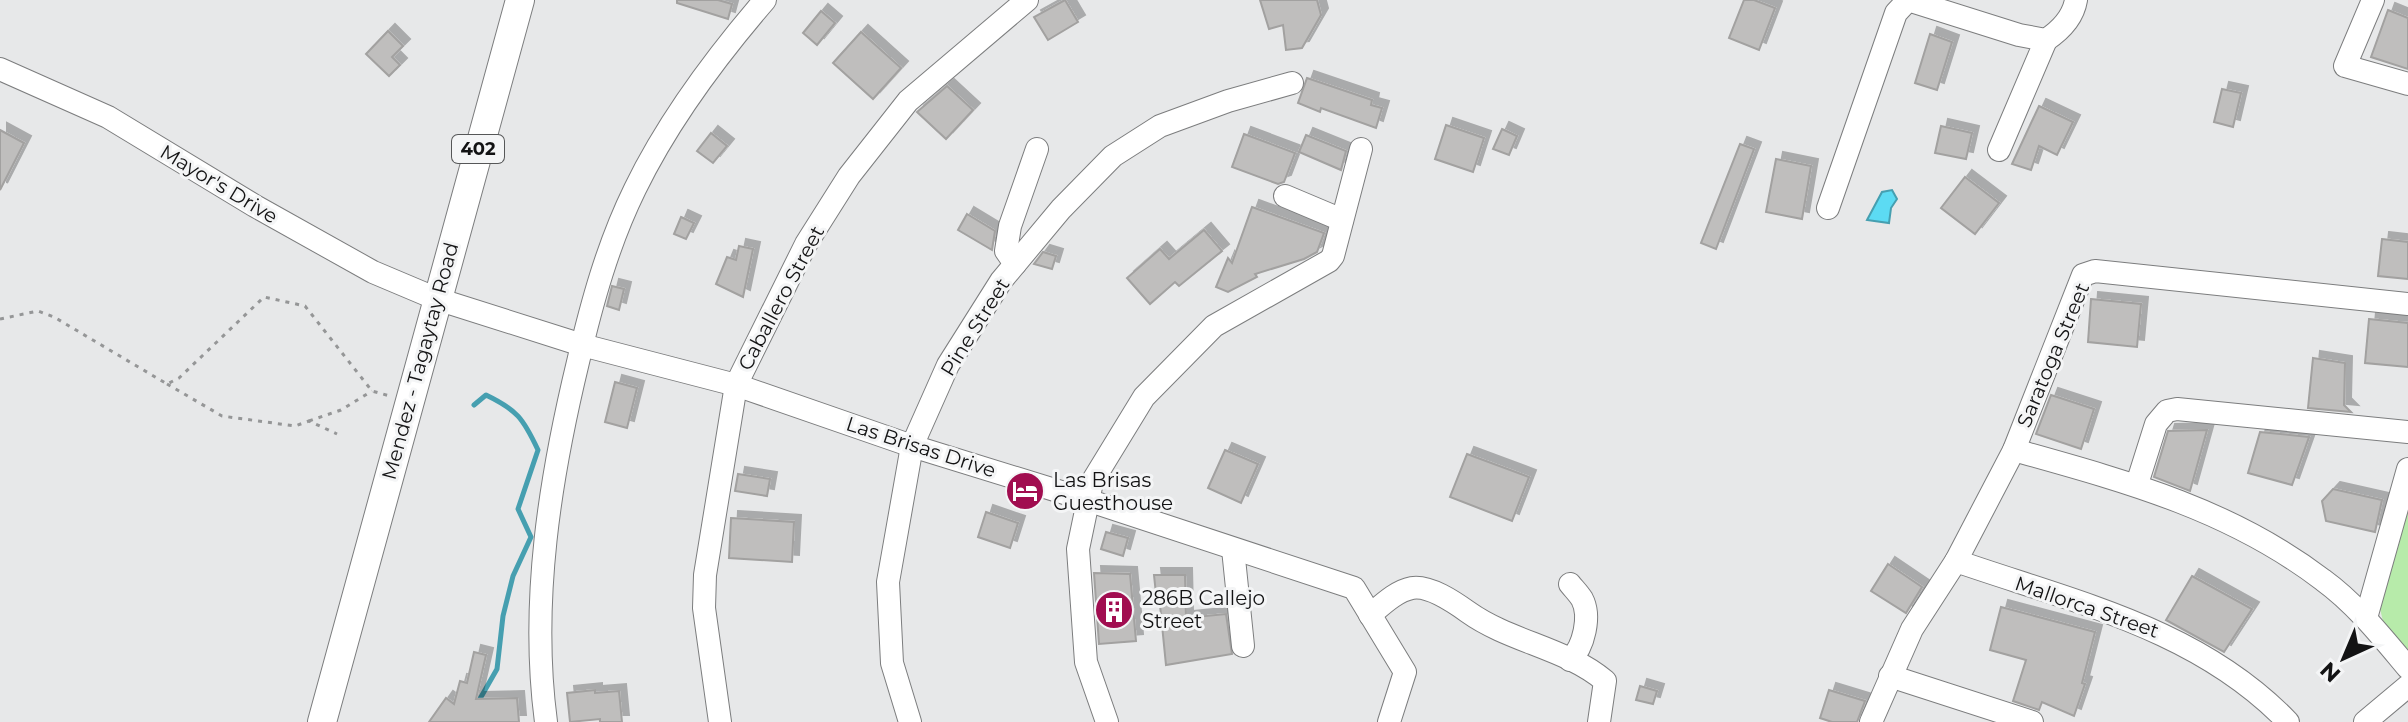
<svg xmlns="http://www.w3.org/2000/svg" width="2408" height="722" font-family="Montserrat,sans-serif">
	<style>
		.green { fill: #b7ebaa }
		.water { fill: #5cdbf3; stroke: #469fb0; stroke-width: 2 }
		.lines { fill: none; stroke-linecap: round; stroke-linejoin: round }
		.stream { stroke: #469fb0; stroke-width: 5 }
		.building { fill: #bfbebd; stroke: #a2a1a0; stroke-width: 2; filter: url(#shadow) }
		.minor-casing { stroke: #7c7d7e; stroke-width: 24 }
		.major-casing { stroke: #7c7d7e; stroke-width: 30 }
		.path { stroke: #959697; stroke-width: 3; stroke-dasharray: 4 6; stroke-linecap: butt }
		.minor { stroke: #fff; stroke-width: 22 }
		.major { stroke: #fff; stroke-width: 28 }
		.labels { text-anchor: middle; stroke-width: 6; stroke-linejoin: round; paint-order: stroke }
		.shield { fill: #f4f5f6; stroke: #565758; stroke-width: 2 }
		.shield-label { font-size: 18px; font-weight: bold; fill: #131314 }
		.street-label { font-size: 20px; fill: #131314; stroke: #f4f5f6 }
		.poi-label { font-size: 20px; fill: #131314; stroke: #f4f5f6; text-anchor: start }
	</style>
	<defs>
		<filter id="shadow"><feDropShadow dx="7" dy="-7" stdDeviation="0" flood-color="#0004"/></filter>
	</defs>
	<rect width="100%" height="100%" fill="#e7e8e9"/>
	<polygon class="green" points="2408,501 2408,652 2383,621 2380,609"/>
	<polygon class="water" points="1892,190 1897,199 1891,208 1889,223 1867,220 1882,192"/>
	<g class="lines">
		<path class="stream" d="M474,405L486,395C517,410 523,418 538,450L518,509L531,537L513,576L503,616L497,669L477,704"/>
	</g>
	<g class="building">
		<polygon points="677,0 718,0 732,4 728,19 677,3"/>
		<polygon points="1065,0 1078,22 1048,40 1034,17"/>
		<polygon points="1260,0 1317,0 1321,15 1302,48 1286,50 1283,25 1269,29"/>
		<polygon points="1744,0 1754,0 1775,8 1759,50 1729,38"/>
		<polygon points="2388,10 2408,18 2408,69 2371,57"/>
		<polygon points="821,11 835,23 817,45 803,33"/>
		<polygon points="388,31 403,46 392,57 400,65 389,76 366,54"/>
		<polygon points="861,32 901,68 873,99 833,63"/>
		<polygon points="1930,34 1952,42 1937,90 1915,83"/>
		<polygon points="1307,78 1372,100 1371,105 1382,108 1376,128 1321,108 1320,112 1298,103"/>
		<polygon points="947,86 973,110 946,139 917,112"/>
		<polygon points="2222,89 2241,93 2233,127 2214,122"/>
		<polygon points="2039,106 2073,122 2057,155 2039,146 2031,170 2012,164"/>
		<polygon points="1446,125 1484,138 1473,172 1435,159"/>
		<polygon points="1941,126 1972,133 1966,159 1935,153"/>
		<polygon points="1502,129 1517,136 1509,155 1493,149"/>
		<polygon points="0,130 24,143 0,190"/>
		<polygon points="711,133 727,146 713,163 697,151"/>
		<polygon points="1244,134 1295,153 1284,182 1278,184 1232,167"/>
		<polygon points="1306,135 1346,151 1341,170 1299,152"/>
		<polygon points="1740,144 1754,149 1716,249 1701,243"/>
		<polygon points="1776,159 1811,166 1802,219 1766,212"/>
		<polygon points="1965,177 1999,203 1975,234 1941,208"/>
		<polygon points="1252,207 1324,233 1317,252 1304,259 1255,274 1257,277 1228,292 1216,287 1228,258 1232,263"/>
		<polygon points="967,214 995,231 992,250 958,230"/>
		<polygon points="681,217 694,223 686,239 674,234"/>
		<polygon points="1204,230 1222,251 1179,286 1175,282 1150,304 1127,278 1160,249 1169,259"/>
		<polygon points="2382,239 2408,242 2408,279 2378,276"/>
		<polygon points="739,246 753,249 743,297 716,284 727,257 736,260"/>
		<polygon points="1043,252 1056,256 1052,269 1034,264"/>
		<polygon points="612,286 624,289 619,310 607,306"/>
		<polygon points="2091,299 2141,304 2137,347 2088,342"/>
		<polygon points="2369,319 2408,323 2408,367 2365,363"/>
		<polygon points="2313,358 2345,363 2344,405 2351,412 2308,408"/>
		<polygon points="615,382 637,388 627,428 605,422"/>
		<polygon points="2051,395 2094,409 2081,449 2036,434"/>
		<polygon points="2207,430 2190,491 2154,477 2168,431"/>
		<polygon points="2260,432 2309,437 2292,485 2248,473"/>
		<polygon points="1225,450 1258,464 1241,503 1208,488"/>
		<polygon points="1467,454 1529,477 1512,521 1450,497"/>
		<polygon points="738,474 770,479 767,496 735,491"/>
		<polygon points="2333,489 2382,500 2375,532 2326,521 2322,501"/>
		<polygon points="986,512 1018,523 1010,548 978,537"/>
		<polygon points="731,518 794,522 792,562 729,558"/>
		<polygon points="1106,532 1128,538 1123,556 1101,549"/>
		<polygon points="1888,564 1922,587 1906,613 1871,591"/>
		<polygon points="1094,573 1130,574 1136,641 1099,644"/>
		<polygon points="1154,575 1185,575 1186,618 1226,614 1232,654 1166,665 1159,595 1156,594"/>
		<polygon points="2192,576 2252,609 2224,652 2166,620"/>
		<polygon points="2001,607 2095,632 2082,683 2085,684 2074,716 2042,702 2039,710 2013,701 2026,660 1990,650"/>
		<polygon points="474,652 486,655 476,699 517,698 519,722 429,722 446,698 454,704 460,681 467,683"/>
		<polygon points="1640,686 1657,691 1653,704 1636,700"/>
		<polygon points="595,690 595,693 619,691 622,722 600,722 600,719 570,722 567,693"/>
		<polygon points="1829,690 1865,701 1857,722 1832,722 1820,718"/>
	</g>
	<g class="lines">
		<g class="minor-casing">
			<g id="minor">
				<polyline points="2373,0 2345,66 2408,84"/>
				<polyline points="0,69 108,117 255,206 373,272 437,299 582,345 736,385 912,446 1087,500 1354,588 1405,672 1389,722"/>
				<polyline points="1999,150 2046,40"/>
				<polyline points="1285,196 1342,220"/>
				<path d="M1828,208L1896,13L1908,0L2019,35L2046,40C2061,30 2073,18 2076,0"/>
				<polyline points="1015,264 1006,251 1010,226 1037,149"/>
				<path d="M2014,450C2125,481 2230,509 2323,580C2356,604 2382,637 2408,668"/>
				<polyline points="2137,484 2156,424 2167,411 2177,409 2408,432"/>
				<polyline points="1233,549 1243,646"/>
				<path d="M1956,561C2074,602 2199,629 2288,722"/>
				<path d="M1570,584C1574,589 1579,594 1582,599C1591,616 1584,647 1570,660"/>
				<path d="M1370,615C1382,605 1396,591 1412,588C1429,585 1454,602 1468,612C1510,642 1566,648 1605,681L1599,722"/>
				<polyline points="2366,618 2408,469"/>
				<polyline points="1890,676 2032,722"/>
				<path d="M546,722C530,602 550,478 578,362C592,302 608,244 635,189C668,121 715,58 765,0"/>
				<polyline points="720,722 704,608 705,575 736,385 806,244 849,176 908,101 1027,0"/>
				<polyline points="910,722 892,663 888,582 912,446 948,365 1001,281 1061,209 1113,156 1160,126 1228,101 1292,83"/>
				<polyline points="1107,722 1086,662 1078,549 1092,482 1144,397 1214,326 1329,261 1333,256 1361,149"/>
				<polyline points="1871,722 1912,629 1956,561 2014,450 2083,275 2095,271 2408,304"/>
				<polyline points="2365,722 2408,686"/>
			</g>
		</g>
		<g class="major-casing">
			<polyline id="major" points="322,722 520,0"/>
		</g>
		<g class="path">
			<polyline points="0,319 38,311 54,317 167,384 179,378 264,297 305,306 372,391 390,396"/>
			<polyline points="167,384 222,416 295,426 309,421 337,434"/>
			<polyline points="309,421 341,410 372,391"/>
		</g>
		<use href="#minor" class="minor"/>
		<use href="#major" class="major"/>
	</g>
	<defs>
		<g id="hotel-disc" transform="scale(2)"><circle r="9.5" fill="#a10d50" stroke="#f4f5f6"/><path d="M-6-4.5h1.5V1H6V5H4.5V3h-9V5H-6ZM-4 0a1.8 1.8 0 1 1 3.6 0ZM.5 0V-2.5h3Q6-2.5 6 0Z" fill="#fff"/></g>
		<g id="building-disc" transform="scale(2)"><circle r="9.5" fill="#a10d50" stroke="#f4f5f6"/><path d="M-4-6H4V6H1V3H-1V6H-4ZM-2.5-4.3h1.7v1.8h-1.7ZM.8-4.3h1.7v1.8H.8ZM-2.5-1h1.7V.8h-1.7ZM.8-1h1.7V.8H.8Z" fill="#fff"/></g>
	</defs>
	<g fill-rule="evenodd">
		<use href="#hotel-disc" x="1025" y="491"/>
		<use href="#building-disc" x="1114" y="610"/>
	</g>
	<g class="labels">
		<rect class="shield" x="452" y="135" width="52" height="28" rx="6"/>
		<g class="shield-label">
			<text x="478" y="155">402</text>
		</g>
		<g class="street-label">
			<text transform="translate(219 184) rotate(31)" y="7">Mayor's Drive</text>
			<text transform="translate(781 298) rotate(-62)" y="7">Caballero Street</text>
			<text transform="translate(975 327) rotate(-58)" y="7">Pine Street</text>
			<text transform="translate(2053 355) rotate(-67)" y="7">Saratoga Street</text>
			<text transform="translate(420 361) rotate(-75)" y="7">Mendez - Tagaytay Road</text>
			<text transform="translate(921 447) rotate(18)" y="7">Las Brisas Drive</text>
			<text transform="translate(2087 607) rotate(19)" y="7">Mallorca Street</text>
		</g>
		<g class="poi-label">
			<text x="1053" y="487">Las Brisas<tspan x="1053" dy="23">Guesthouse</tspan></text>
			<text x="1142" y="605">286B Callejo<tspan x="1142" dy="23">Street</tspan></text>
		</g>
	</g>
	<g transform="translate(2344 658) rotate(224)" stroke="#f4f5f6" stroke-width="6" paint-order="stroke">
	<path d="M0-6L14 30L0 20L-14 30Z" fill="#131314"/>
	<text y="-12" font-size="22" font-weight="bold" text-anchor="middle" fill="#131314">N</text>
	</g>
</svg>
